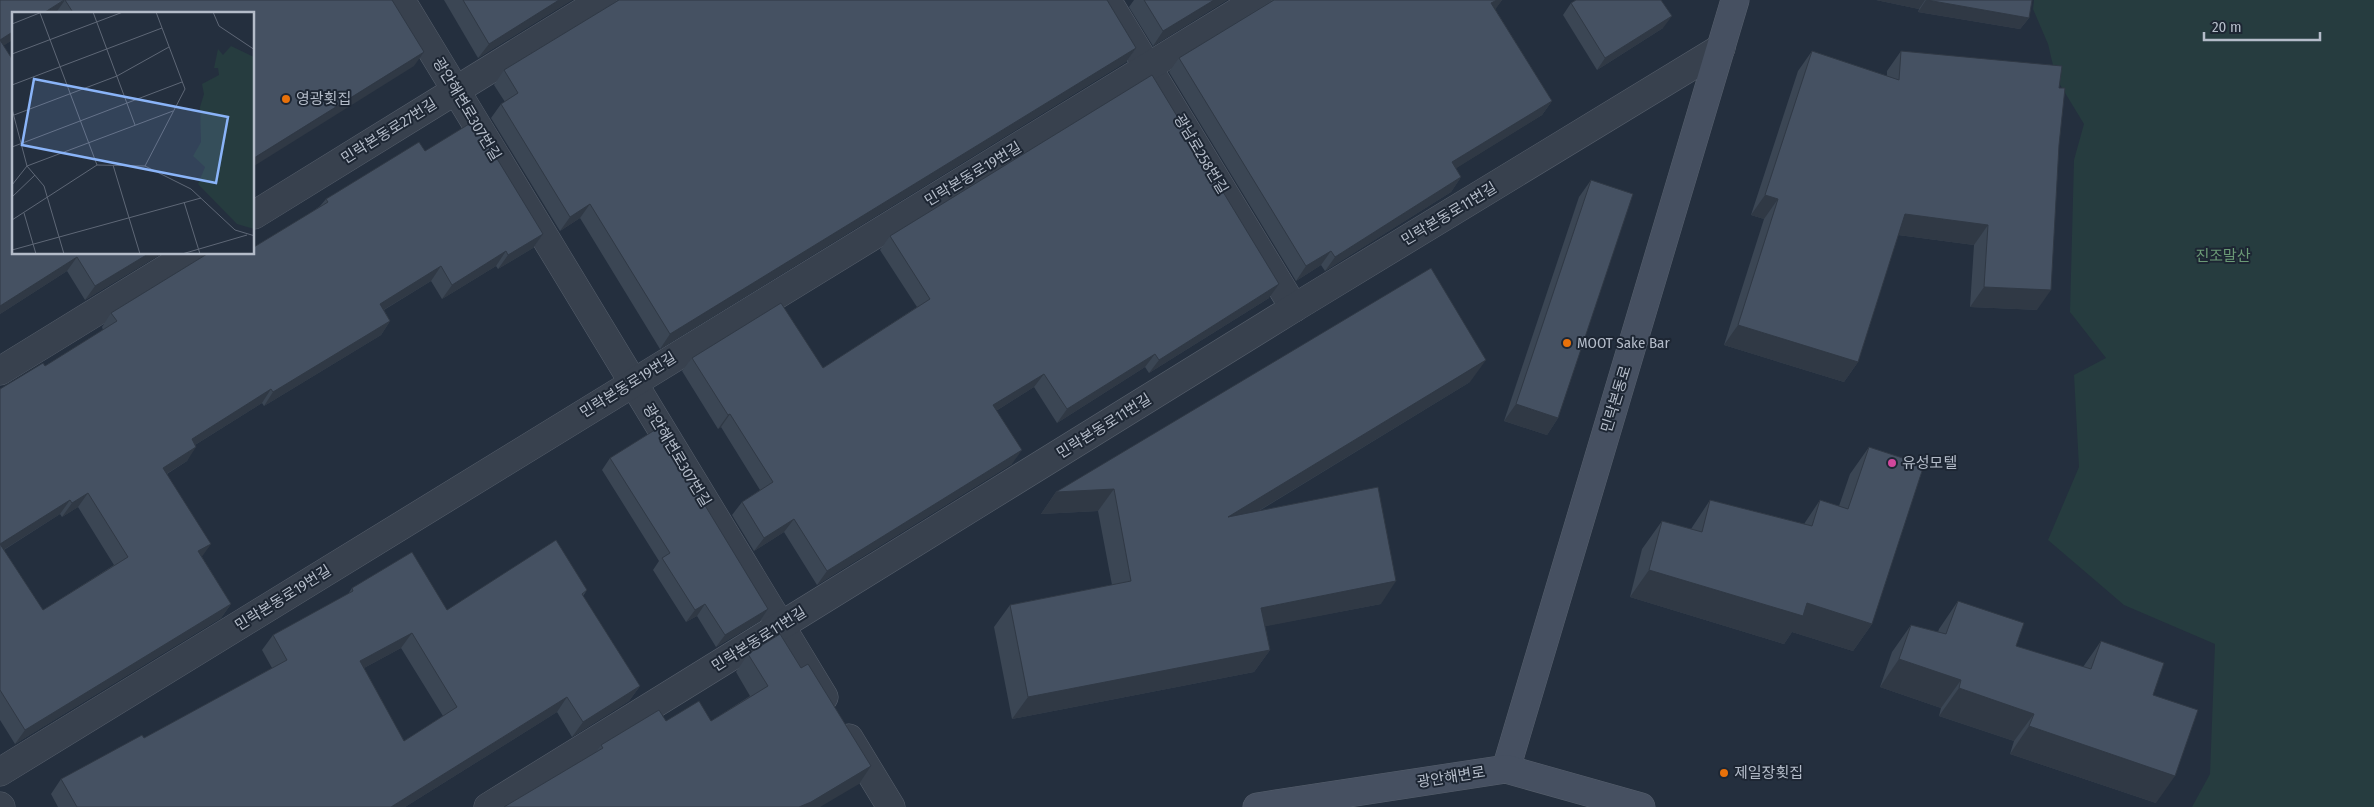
<svg xmlns="http://www.w3.org/2000/svg" width="2374" height="807" font-family="'Fira Sans Condensed','Noto Sans KR',sans-serif">
	<style>
		.green { fill: #263c3f }
		.lines { fill: none; stroke-linecap: round; stroke-linejoin: round }
		.minor-casing { stroke: #565f6c; stroke-width: 29 }
		.secondary-casing { stroke: #565f6c; stroke-width: 29 }
		.minor { stroke: #38414e; stroke-width: 28 }
		.secondary { stroke: #465061; stroke-width: 28 }
		.wall { fill: #3b4654; fill-rule: evenodd }
		.shaded-wall { fill: #303945 }
		.building { fill: #455162; stroke: #303945; fill-rule: evenodd }
		.food-dot { fill: #e8710a; stroke: #1d2633; stroke-width: 2 }
		.hotel-dot { fill: #d1479c; stroke: #1d2633; stroke-width: 2 }
		.labels { text-anchor: middle; stroke-width: 4; stroke-linejoin: round; paint-order: stroke }
		.poi-label { font-size: 15px; fill: #b4bcc9; stroke: #1d2633; text-anchor: start }
		.street-label { font-size: 15px; fill: #b4bcc9; stroke: #1d2633 }
		.park-label { font-size: 15px; fill: #6b9a76; stroke: #1d2633 }
		.inset-road { fill: none; stroke: #5e6776; stroke-width: 1 }
		.view { fill: #8ab4f8; fill-opacity: 0.15; stroke: #8ab4f8; stroke-width: 2.5 }
		.inset-edge { fill: none; stroke: #b4bcc9; stroke-width: 2.5 }
	</style>
	<rect width="100%" height="100%" fill="#242f3e"/>
	<polygon class="green" points="2034,0 2374,0 2374,807 2192,807 2210,774 2215,644 2124,605 2048,540 2079,467 2074,375 2106,358 2070,312 2074,160 2084,124 2056,78 2048,44 2033,9"/>
	<g class="lines">
		<g class="minor-casing">
			<g id="minor">
				<polyline points="401,0 824,697"/>
				<polyline points="1107,0 1294,308"/>
				<polyline points="254,215 602,0"/>
				<polyline points="0,371 190,254"/>
				<polyline points="849,738 891,807"/>
				<polyline points="0,772 1257,0"/>
				<polyline points="0,806 1,807"/>
				<polyline points="488,807 1294,308 1721,48"/>
			</g>
		</g>
		<g class="secondary-casing">
			<g id="secondary">
				<polyline points="1506,769 1735,0"/>
				<polyline points="1257,807 1506,769 1641,807"/>
			</g>
		</g>
		<use href="#minor" class="minor"/>
		<use href="#secondary" class="secondary"/>
	</g>
	<g class="wall">
		<polygon points="0,0 392,0 414,66 254,14 14,14 14,39 4,45 14,254 161,254 85,300 67,271 0,314"/>
		<polygon points="444,0 572,0 478,58"/>
		<polygon points="618,0 1107,0 1136,48 1126,62 660,349 580,218 560,231 491,118 501,104 505,102 494,85 504,70"/>
		<polygon points="1134,0 1227,0 1153,46 1129,7"/>
		<polygon points="1272,0 1502,0 1495,9 1552,101 1542,115 1456,168 1461,177 1451,192 1325,271 1321,265 1296,281 1169,72 1179,58"/>
		<polygon points="1876,0 2032,0 2029,18 2020,29 1918,12 1919,9"/>
		<polygon points="1571,3 1663,28 1597,70 1563,15"/>
		<polygon points="1812,51 1887,76 1887,71 1901,51 2037,310 1970,307 1974,245 1898,235 1858,362 1844,382 1724,345 1764,219 1751,215 1798,71"/>
		<path d="M425,151L543,234L533,248L498,269L496,266L442,299L431,281L384,310L390,321L381,335L264,406L262,403L195,445L187,461L167,474L202,557L231,604L221,618L15,744L0,720V389L45,366L103,330L102,327L111,313L205,255V254H254L320,206L326,199ZM78,507L114,565L43,610L4,550L60,514L62,517Z"/>
		<polygon points="1591,180 1558,418 1547,435 1504,421 1579,197"/>
		<polygon points="890,236 1269,298 1149,373 1145,367 1057,423 1034,387 996,411 1012,464 817,585 784,532 754,551 732,515 742,502 760,490 721,427 718,429 682,371 692,358 823,368 917,307 880,250"/>
		<polygon points="1470,382 1259,511 1381,604 1265,626 1270,650 1254,672 1012,719 994,627 1010,605 1112,585 1098,511 1041,514 1056,492"/>
		<polygon points="1869,447 1872,624 1853,651 1792,632 1784,644 1630,597 1642,549 1662,521 1691,529 1710,500 1804,524 1820,500 1839,506 1850,474"/>
		<polygon points="610,458 768,609 760,621 716,647 697,616 686,622 653,570 659,561 602,470"/>
		<path d="M352,588L447,610L587,590L583,596L640,686L629,701L572,737L557,712L405,807H58L51,794L61,779L144,738L272,668L262,650L273,635L348,594ZM401,648L443,716L404,741L364,668Z"/>
		<polygon points="1958,601 2016,646 2083,667 2101,641 2153,695 2156,803 2010,754 2014,741 1939,716 1941,708 1880,687 1892,652 1911,625 1938,632 1939,629"/>
		<polygon points="748,654 801,668 871,766 859,784 596,752 601,745 666,721 711,721 750,696 736,672"/>
	</g>
	<g class="shaded-wall">
		<polygon points="65,0 55,14 42,14"/>
		<polygon points="559,0 572,0 478,58 489,44"/>
		<polygon points="1214,0 1227,0 1153,46 1163,31"/>
		<polygon points="1497,0 1502,0 1495,10 1491,3"/>
		<polygon points="1876,0 1925,0 1919,9"/>
		<polygon points="1926,0 2029,18 2020,29 1918,12"/>
		<polygon points="1672,16 1663,28 1597,70 1605,58"/>
		<polygon points="14,31 14,39 0,48 0,40"/>
		<polygon points="1136,48 1126,62 660,349 670,334"/>
		<polygon points="424,52 414,66 254,166 254,158"/>
		<polygon points="1552,101 1542,115 1442,177 1452,162"/>
		<polygon points="1461,177 1451,192 1325,271 1335,257"/>
		<polygon points="1765,195 1778,199 1764,219 1751,215"/>
		<polygon points="590,204 580,218 560,231 570,217"/>
		<polygon points="1905,214 1988,225 1974,245 1891,234"/>
		<polygon points="543,234 533,248 498,269 508,255"/>
		<polygon points="506,251 496,266 442,299 452,285"/>
		<polygon points="1331,251 1321,265 1296,281 1306,266"/>
		<polygon points="148,254 161,254 85,300 95,286"/>
		<polygon points="77,257 67,271 0,314 0,306"/>
		<polygon points="441,266 431,281 370,318 380,304"/>
		<polygon points="1279,284 1269,298 1149,373 1159,360"/>
		<polygon points="1984,287 2051,290 2037,310 1970,307"/>
		<polygon points="390,321 381,335 264,406 273,392"/>
		<polygon points="1738,325 1858,362 1844,382 1724,345"/>
		<polygon points="1155,354 1145,367 1057,423 1067,409"/>
		<polygon points="1486,360 1470,382 1212,539 1228,517"/>
		<polygon points="1044,374 1034,387 983,419 993,405"/>
		<polygon points="271,389 262,403 182,453 192,439"/>
		<polygon points="1516,404 1558,418 1547,435 1504,421"/>
		<polygon points="730,414 721,427 718,429 728,415"/>
		<polygon points="196,447 187,461 153,482 163,468"/>
		<polygon points="1022,450 1012,464 817,585 827,571"/>
		<polygon points="1114,489 1098,511 1041,514 1056,492"/>
		<polygon points="88,493 78,507 62,517 72,503"/>
		<polygon points="70,500 60,514 0,552 0,544"/>
		<polygon points="794,519 784,532 754,551 764,538"/>
		<polygon points="211,544 201,558 198,551"/>
		<polygon points="1649,570 1807,603 1872,624 1853,651 1792,632 1784,644 1630,597"/>
		<polygon points="1396,581 1381,604 1246,630 1261,608"/>
		<polygon points="231,604 221,618 15,744 25,730"/>
		<polygon points="705,604 697,616 686,622 695,610"/>
		<polygon points="768,609 760,621 716,647 725,635"/>
		<polygon points="412,633 401,648 349,676 360,661"/>
		<polygon points="1270,650 1254,672 1012,719 1028,697"/>
		<polygon points="1899,659 1961,680 1941,708 1880,687"/>
		<polygon points="640,686 629,701 572,737 583,722"/>
		<polygon points="1959,688 2034,714 2014,741 1939,716"/>
		<polygon points="567,697 557,712 405,807 391,807"/>
		<polygon points="2029,726 2175,776 2156,803 2010,754"/>
		<polygon points="871,766 859,784 820,807 799,807"/>
	</g>
	<g class="building">
		<polygon points="0,0 64,0 42,14 14,14 14,31 0,40 14,62 14,254 148,254 95,286 77,257 0,306"/>
		<polygon points="65,0 392,0 424,52 254,158 254,14 74,14"/>
		<polygon points="463,0 559,0 489,44"/>
		<polygon points="619,0 1107,0 1136,48 670,334 590,204 570,217 501,104 518,93 504,70"/>
		<polygon points="1144,0 1214,0 1163,31"/>
		<polygon points="1274,0 1497,0 1491,3 1552,101 1452,162 1461,177 1335,257 1331,251 1306,266 1179,58"/>
		<polygon points="1576,0 1661,0 1672,16 1605,58 1571,3"/>
		<polygon points="1927,0 2032,0 2029,18"/>
		<polygon points="1812,51 1899,80 1901,51 2062,66 2059,88 2065,88 2059,145 2051,290 1984,287 1988,225 1905,214 1858,362 1738,325 1778,199 1765,195"/>
		<polygon points="1152,75 1279,284 1159,360 1155,354 1067,409 1044,374 993,405 1022,450 827,571 794,519 764,538 742,502 773,482 730,414 728,415 692,358 781,303 823,368 930,299 890,236"/>
		<path d="M474,121L543,234L508,255L506,251L452,285L441,266L380,304L390,321L273,392L271,389L192,439L196,447L163,468L211,544L198,551L231,604L25,730L0,690V389L43,363L45,366L117,321L111,313L207,254H254V247L328,202L326,199L419,142L425,151ZM88,493L128,557L43,610L0,544L70,500L72,503Z"/>
		<polygon points="1591,180 1633,194 1558,418 1516,404"/>
		<polygon points="1431,268 1486,360 1228,517 1378,487 1396,581 1261,608 1270,650 1028,697 1010,605 1131,581 1114,489 1056,492"/>
		<polygon points="658,428 768,609 725,635 705,604 695,610 662,558 670,553 610,458"/>
		<polygon points="1869,447 1924,465 1872,624 1807,603 1803,616 1649,570 1662,521 1702,532 1710,500 1812,526 1820,500 1848,509"/>
		<path d="M556,540L587,590L582,594L640,686L583,722L567,697L391,807H77L61,779L142,735L144,738L287,660L273,635L353,591L352,588L412,552L447,610ZM412,633L457,707L404,741L360,661Z"/>
		<polygon points="1958,601 2024,623 2016,646 2091,669 2101,641 2164,663 2153,695 2198,710 2175,776 2029,726 2034,714 1959,688 1961,680 1899,659 1911,625 1946,634"/>
		<polygon points="780,634 801,668 808,664 871,766 811,802 799,807 504,807 603,748 601,745 659,710 666,721 699,701 711,721 768,686 748,654"/>
	</g>
	<g class="food-dot">
		<circle cx="286" cy="99" r="5"/>
		<circle cx="1567" cy="343" r="5"/>
		<circle cx="1724" cy="773" r="5"/>
	</g>
	<circle class="hotel-dot" cx="1892" cy="463" r="5"/>
	<g class="labels">
		<g class="poi-label">
			<text x="296" y="104">영광횟집</text>
			<text x="1577" y="348">MOOT Sake Bar</text>
			<text x="1902" y="468">유성모텔</text>
			<text x="1734" y="778">제일장횟집</text>
		</g>
		<g class="street-label">
			<text transform="translate(467 109) rotate(59)" y="5">광안해변로307번길</text>
			<text transform="translate(389 131) rotate(-32)" y="5">민락본동로27번길</text>
			<text transform="translate(1201 154) rotate(59)" y="5">광남로258번길</text>
			<text transform="translate(973 174) rotate(-31)" y="5">민락본동로19번길</text>
			<text transform="translate(1449 214) rotate(-31)" y="5">민락본동로11번길</text>
			<text transform="translate(628 385) rotate(-32)" y="5">민락본동로19번길</text>
			<text transform="translate(1616 399) rotate(-73)" y="5">민락본동로</text>
			<text transform="translate(1104 426) rotate(-32)" y="5">민락본동로11번길</text>
			<text transform="translate(677 455) rotate(59)" y="5">광안해변로307번길</text>
			<text transform="translate(283 598) rotate(-32)" y="5">민락본동로19번길</text>
			<text transform="translate(759 639) rotate(-32)" y="5">민락본동로11번길</text>
			<text transform="translate(1451 777) rotate(-9)" y="5">광안해변로</text>
		</g>
		<g class="park-label">
			<text x="2223" y="261">진조말산</text>
		</g>
	</g>
	<g transform="translate(12 12)">
		<rect width="242" height="242" fill="#242f3e"/>
		<path d="M219,34L242,45V217L225,212L186,172L193,155L181,144L189,130L188,95L192,82L190,72L207,63L206,56H202L206,37L211,43Z" fill="#263c3f"/>
		<path class="inset-road" d="M81,0L123,113M201,0L207,14L243,38M28,1L85,153M0,12L30,0M0,42L111,0M0,73L150,16M0,97L15,154L32,174L52,242M2,103L105,64L157,35M0,135L170,70M101,153L128,242M133,154L173,77L144,0M0,173L15,154L161,99M0,185L23,163M172,190L188,242M12,201L24,242M0,208L85,153L133,154L179,177L223,218L243,224M0,238L189,186M170,242L235,223"/>
		<path class="view" d="M22,67L216,105L204,171L10,133Z"/>
		<rect width="242" height="242" class="inset-edge"/>
	</g>
	<path d="M2204 32v8h116v-8" fill="none" stroke="#b4bcc9" stroke-width="2.5"/>
	<text x="2212" y="32" font-size="15" fill="#b4bcc9" stroke="#1d2633" stroke-width="4" paint-order="stroke">20 m</text>
</svg>
